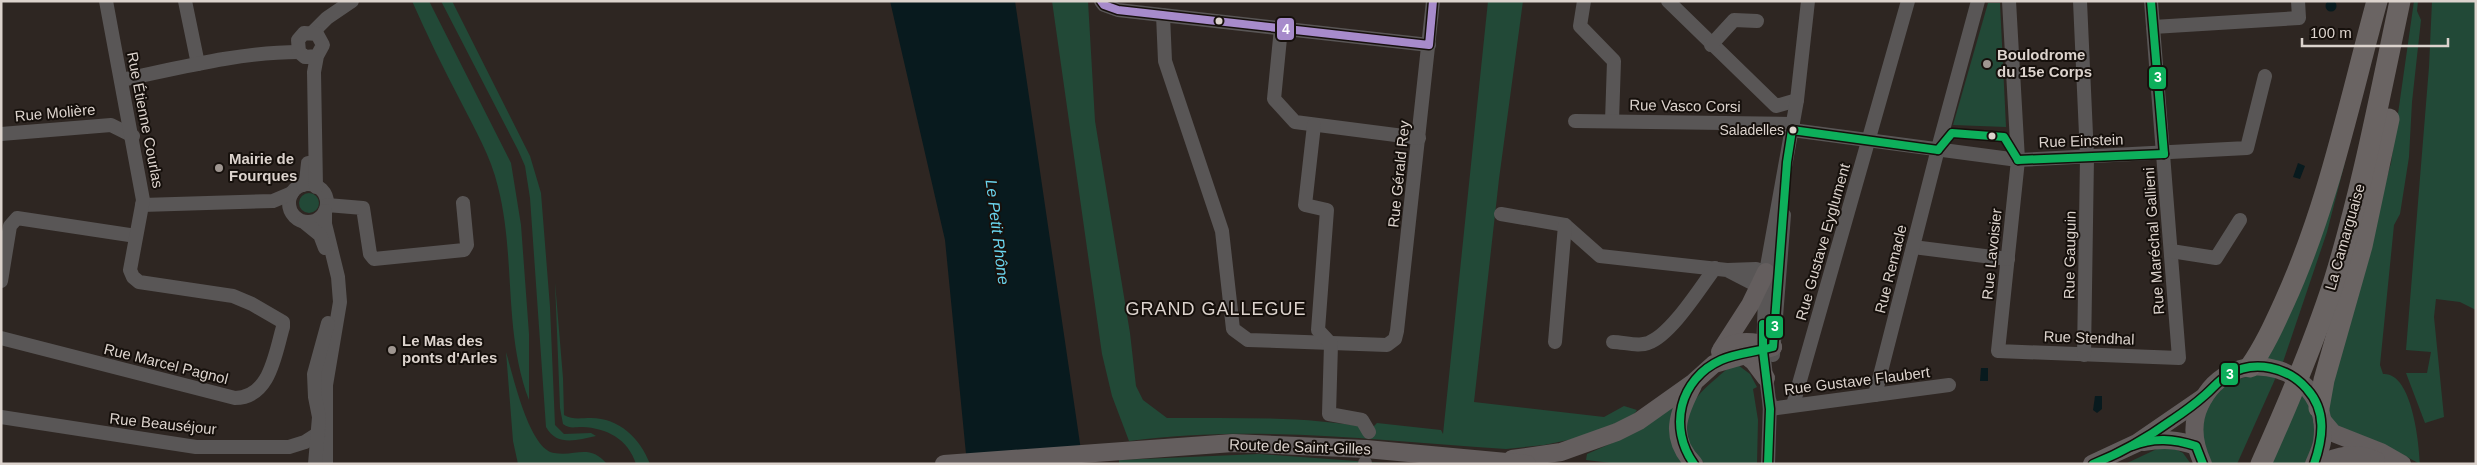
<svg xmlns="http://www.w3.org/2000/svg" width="2477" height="465" font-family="Helvetica,sans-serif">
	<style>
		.green { fill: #224937 }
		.water { fill: #081a1e }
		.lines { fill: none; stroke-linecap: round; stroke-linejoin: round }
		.minor { stroke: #595656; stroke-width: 14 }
		.major { stroke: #645e5e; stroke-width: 18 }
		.highway { stroke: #6a6463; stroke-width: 21 }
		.bus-1-casing { stroke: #16100c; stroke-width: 11 }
		.bus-2-casing { stroke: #16100c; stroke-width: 11 }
		.bus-1 { stroke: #0daf5b; stroke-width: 8 }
		.bus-2 { stroke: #a78bcb; stroke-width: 8 }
		.bus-dot { fill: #dcd3cd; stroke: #16100c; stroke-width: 2 }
		.poi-dot { fill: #9f9691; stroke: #16100c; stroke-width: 2 }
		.labels { text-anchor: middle; stroke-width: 4; stroke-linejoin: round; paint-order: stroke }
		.bus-label { font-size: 14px; fill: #dcd3cd; stroke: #16100c; text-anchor: end }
		.poi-label { font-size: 15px; font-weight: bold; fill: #dcd3cd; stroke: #16100c; text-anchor: start }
		.street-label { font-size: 15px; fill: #dcd3cd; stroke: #16100c }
		.water-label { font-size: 16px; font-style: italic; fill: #6ad5ee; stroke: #16100c }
		.quarter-label { font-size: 18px; letter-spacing: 1px; fill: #dcd3cd; stroke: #16100c }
		.line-badge { stroke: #16100c; stroke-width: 2 }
		.badge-label { font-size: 14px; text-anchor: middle; font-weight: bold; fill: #fff }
	</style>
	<rect width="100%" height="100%" fill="#2e2622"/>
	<g class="green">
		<path d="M412,1H429L511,163L521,225L529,334V400C503,331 516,257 498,187C491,156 474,128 460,100C443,68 427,35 412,1Z"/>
		<path d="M441,1H452L530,156L541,193L550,307L555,425L564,434L591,433L596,436C577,440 557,447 546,427L530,198L525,166L518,150Z"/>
		<path d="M1052,1H1088L1095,121L1130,333L1136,386L1143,400L1167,418C1235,418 1304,416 1372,428L1377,423L1441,430L1443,434L1488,1H1523L1499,179L1474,402L1604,417L1624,406L1637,410L1632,417L1578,438L1544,445L1506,449C1380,441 1255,424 1129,441L1112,396L1102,354Z"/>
		<path d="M2414,1H2418L2417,11L2421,20L2412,102L2409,157L2400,214L2394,225L2380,365L2383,374C2412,372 2419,442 2420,464L2379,442L2344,430L2334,424L2328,415L2326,392L2391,163Z"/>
		<polygon points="2432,1 2476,1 2476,310 2460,302 2436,299 2434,317 2444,417 2425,423 2406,373 2427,373 2431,352 2406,350 2429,67"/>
		<polygon points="1988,3 2000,3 2006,127 1953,125"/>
		<polygon points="2345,162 2327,232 2283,362 2264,360"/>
		<circle cx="309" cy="203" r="10"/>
		<path d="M555,282L563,378L564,415C573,420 580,418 591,418C619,418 640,438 650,464H636C628,439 607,428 582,427C574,427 570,429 563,424L560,408Z"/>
		<path d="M506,352C513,375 529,449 554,453C576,457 589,443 607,464H518L513,441Z"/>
		<path d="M1738,365L1750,374L1757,387L1753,389L1758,420L1757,464H1705C1674,433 1681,409 1712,382C1720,376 1727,366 1738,365Z"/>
		<path d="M2263,374L2276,377L2237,464H2212C2184,420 2215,377 2263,374Z"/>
		<path d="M2300,393C2324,415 2315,438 2306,464H2268Z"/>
		<polygon points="1680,395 1687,464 1620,464 1586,460 1587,454 1612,443"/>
		<polygon points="2171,447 2183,453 2191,464 2125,464 2159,448"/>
		<polygon points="1259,454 1398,464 1119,464 1119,460"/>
	</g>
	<g class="water">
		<circle cx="2331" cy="6" r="5.5"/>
		<polygon points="890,1 1015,1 1083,464 967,464 945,240"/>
		<polygon points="2298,163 2305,166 2300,179 2293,177"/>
		<polygon points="1981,368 1988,368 1988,381 1980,381"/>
		<polygon points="2095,396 2102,396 2102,409 2097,413 2093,410"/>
	</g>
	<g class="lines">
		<g class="minor">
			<polyline points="185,1 198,64"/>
			<polyline points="1101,1 1104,5 1118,10 1429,45"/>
			<polyline points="1584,1 1580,26 1614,61 1612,121"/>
			<polyline points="1668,1 1776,106 1797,100"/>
			<polyline points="2009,1 2018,160 1998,351 2179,358 2151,1"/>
			<polyline points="2080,1 2087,157 2084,355"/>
			<polyline points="1163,15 1165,61 1222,231 1233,329 1248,340 1387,345 1395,339 1397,331 1433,1"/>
			<polyline points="2153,27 2299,18 2298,1"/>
			<polyline points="1281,28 1274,99 1295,122 1419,138"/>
			<polyline points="313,32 327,18 352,1"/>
			<polyline points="1711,45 1734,20 1757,21"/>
			<path d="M121,80C179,68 240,52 299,52"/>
			<polyline points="1575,121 1793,124"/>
			<polyline points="1314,125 1305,205 1327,210 1318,330 1331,344 1329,414 1362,420 1369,432"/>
			<polyline points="1792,130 2018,160 2247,148 2265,76"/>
			<polyline points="1,134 111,125 133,136"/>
			<circle cx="308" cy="203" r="19"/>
			<polyline points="303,185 306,181 308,163"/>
			<polyline points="316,187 314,72 317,56 323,45 317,34 304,33 298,40 299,52 305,57 317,56"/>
			<polyline points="142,205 273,201 292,193"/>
			<polyline points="327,205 363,208 370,254 374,259 464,250 467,245 463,203"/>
			<polyline points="325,211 325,224 338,277 340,302 326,385 326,464"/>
			<polyline points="1501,214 1565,225 1600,256 1727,270 1756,269 1766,272 1772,277 1777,287 1756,285 1727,270"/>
			<polyline points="304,222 320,235 325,248"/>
			<polyline points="1913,247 2008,259"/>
			<polyline points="2171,251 2216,258 2240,220"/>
			<polyline points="1,281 10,226 17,218 136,236"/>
			<path d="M1,338L235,398C270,398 275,354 283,327V322L252,304L233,296L139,282L133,277L130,270L143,200L106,1"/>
			<polyline points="1555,342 1565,225"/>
			<path d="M1613,342C1623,342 1639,347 1648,343C1671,335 1700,288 1715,268"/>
			<polyline points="1773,355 1784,215"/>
			<polyline points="1875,395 1940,141 1978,1"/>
			<polyline points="1793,405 1908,1"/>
			<polyline points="1770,409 1763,351 1766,272 1797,100 1808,1"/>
			<polyline points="1770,409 1949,385"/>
			<polyline points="1,417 196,447 289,447 305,442 319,433"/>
			<polyline points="1365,463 1365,464"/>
			<polyline points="315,464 319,417 315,397 314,374 328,323"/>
			<polyline points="1768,464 1770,402"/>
		</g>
		<g class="major">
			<polyline points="1721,350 1750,305 1766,272"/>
			<path d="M1720,352C1734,338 1755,341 1773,347"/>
			<polyline points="1745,355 1754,362 1766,378"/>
			<path d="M1693,385C1678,414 1668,437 1694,464"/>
			<polyline points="2322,420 2333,433 2381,452 2402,464"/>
			<path d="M2143,442C2162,439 2177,439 2196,446"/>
			<polyline points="1512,459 1561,452 1617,432 1639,421 1694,382 1714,364 1773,347"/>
			<polyline points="944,464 1233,443 1366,449 1527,464"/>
			<polyline points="2092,464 2137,443 2204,397"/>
			<path d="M2203,464C2194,445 2191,424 2200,405C2232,336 2334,367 2322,442C2321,449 2317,457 2314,464"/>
			<path d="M2317,464C2338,456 2354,451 2376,460"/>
		</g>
		<g class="highway">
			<path d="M2250,367C2264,347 2274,325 2284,303C2328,207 2349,103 2377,1"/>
			<polyline points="2319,408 2324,380 2362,246 2389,119"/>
			<path d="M2261,464C2288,404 2314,343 2334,281C2362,190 2380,95 2400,1"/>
		</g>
		<g class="bus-1-casing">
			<g id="bus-1">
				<polyline points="2151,1 2164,154"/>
				<polyline points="1792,130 1938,150"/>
				<polyline points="1938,150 1952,133 2004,137 2018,160"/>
				<polyline points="2018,160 2164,154"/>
				<polyline points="1763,324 1763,351 1770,409 1768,464"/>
				<path d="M2132,446C2154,437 2174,439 2196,446L2203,464"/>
				<path d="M1694,464C1668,428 1679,379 1721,360C1737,353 1756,352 1773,347L1787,162L1792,130"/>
				<path d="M2093,464C2121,453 2147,438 2172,420C2184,412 2195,404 2205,395C2213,388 2219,380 2228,375C2254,359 2288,367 2307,389C2327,411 2323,438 2314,464"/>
			</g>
		</g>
		<g class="bus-2-casing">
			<polyline id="bus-2" points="1101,1 1104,5 1118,10 1429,45 1433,1"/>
		</g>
		<use href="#bus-1" class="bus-1"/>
		<use href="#bus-2" class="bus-2"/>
	</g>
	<g class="bus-dot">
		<circle cx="1219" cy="21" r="4.5"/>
		<circle cx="1793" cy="130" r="4.5"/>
		<circle cx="1992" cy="136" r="4.5"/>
	</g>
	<g class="poi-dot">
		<circle cx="1987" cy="64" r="5"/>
		<circle cx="219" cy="168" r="5"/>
		<circle cx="392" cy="350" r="5"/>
	</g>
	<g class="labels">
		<g class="bus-label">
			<text x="1784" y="135">Saladelles</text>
		</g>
		<g class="poi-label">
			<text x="1997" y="60">Boulodrome<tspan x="1997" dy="17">du 15e Corps</tspan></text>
			<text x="229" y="164">Mairie de<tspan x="229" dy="17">Fourques</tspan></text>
			<text x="402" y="346">Le Mas des<tspan x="402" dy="17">ponts d'Arles</tspan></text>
		</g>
		<g class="street-label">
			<text transform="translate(1685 106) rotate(1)" y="5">Rue Vasco Corsi</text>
			<text transform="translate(55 113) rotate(-5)" y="5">Rue Molière</text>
			<text transform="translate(145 120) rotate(79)" y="5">Rue Étienne Courlas</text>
			<text transform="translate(2081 141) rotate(-2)" y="5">Rue Einstein</text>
			<text transform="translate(1399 174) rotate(-84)" y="5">Rue Gérald Rey</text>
			<text transform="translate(2345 237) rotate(-74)" y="5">La Camarguaise</text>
			<text transform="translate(2154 241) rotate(-94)" y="5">Rue Maréchal Gallieni</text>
			<text transform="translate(1823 242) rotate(-74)" y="5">Rue Gustave Eyglument</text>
			<text transform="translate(1992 254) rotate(-84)" y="5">Rue Lavoisier</text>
			<text transform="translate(2070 255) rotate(-89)" y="5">Rue Gauguin</text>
			<text transform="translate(1891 269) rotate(-76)" y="5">Rue Remacle</text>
			<text transform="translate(2089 338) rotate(2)" y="5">Rue Stendhal</text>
			<text transform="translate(166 364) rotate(14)" y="5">Rue Marcel Pagnol</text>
			<text transform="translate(1857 381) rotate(-7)" y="5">Rue Gustave Flaubert</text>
			<text transform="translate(163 424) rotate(6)" y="5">Rue Beauséjour</text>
			<text transform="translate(1300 447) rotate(2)" y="5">Route de Saint-Gilles</text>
		</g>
		<g class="water-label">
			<text transform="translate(998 232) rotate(83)" y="6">Le Petit Rhône</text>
		</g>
		<g class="quarter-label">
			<text x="1216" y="315">GRAND GALLEGUE</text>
		</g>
	</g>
	<g class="line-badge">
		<rect x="1276" y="17" width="19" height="24" rx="5" fill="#a78bcb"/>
		<rect x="2148" y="66" width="19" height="24" rx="5" fill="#0daf5b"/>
		<rect x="1765" y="315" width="19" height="24" rx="5" fill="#0daf5b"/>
		<rect x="2220" y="362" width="19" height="24" rx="5" fill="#0daf5b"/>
	</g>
	<g class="badge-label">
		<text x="1286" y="34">4</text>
		<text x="2158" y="82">3</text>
		<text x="1775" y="331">3</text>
		<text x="2230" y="379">3</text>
	</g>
	<rect width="2477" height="465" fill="none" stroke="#dcd3cd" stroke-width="5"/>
	<path d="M2302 38v8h146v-8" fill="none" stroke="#dcd3cd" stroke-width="2.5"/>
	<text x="2310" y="38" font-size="15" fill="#dcd3cd" stroke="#16100c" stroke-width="4" paint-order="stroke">100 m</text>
</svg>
